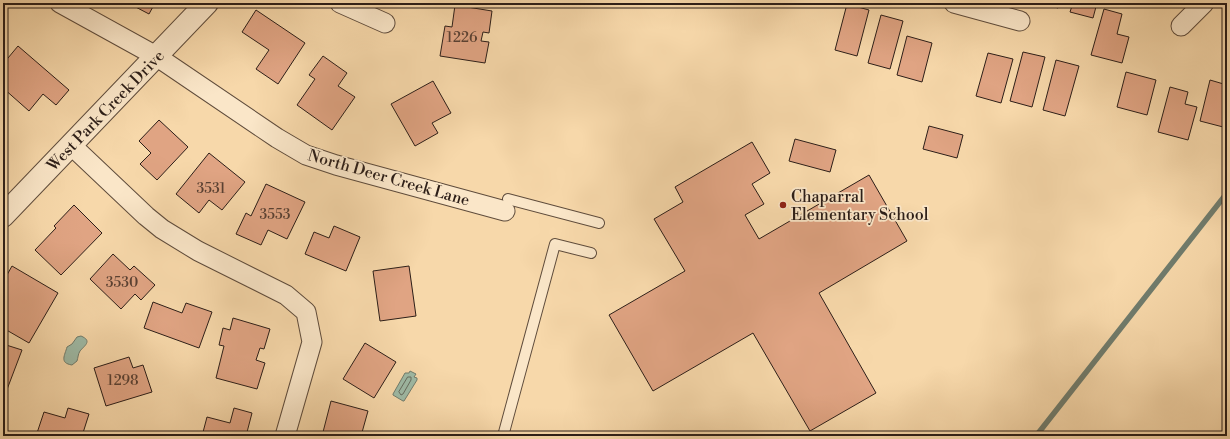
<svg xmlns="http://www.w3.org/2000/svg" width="1230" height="439" font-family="'Libre Bodoni',serif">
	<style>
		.water { fill: #9ebaa6; stroke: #707c6d }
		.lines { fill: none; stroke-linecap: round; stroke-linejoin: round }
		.shore { stroke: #656c5f; stroke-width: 1 }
		.stream { stroke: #707c6d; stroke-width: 5.5 }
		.building { fill: #e0a483; stroke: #2c1e18 }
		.service-casing { stroke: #5f4c3c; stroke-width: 12 }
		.minor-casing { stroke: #5f4c3c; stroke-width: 21 }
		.tertiary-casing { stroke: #5f4c3c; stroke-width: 24 }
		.service { stroke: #fae6c8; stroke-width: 10 }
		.minor { stroke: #fae6c8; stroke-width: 19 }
		.tertiary { stroke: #fae6c8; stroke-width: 22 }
		.poi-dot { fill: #8f2418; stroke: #fae6c8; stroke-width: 1.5 }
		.labels { text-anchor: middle; stroke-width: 3.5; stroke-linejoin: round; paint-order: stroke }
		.number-label { font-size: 14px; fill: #594033 }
		.street-label { font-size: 16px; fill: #2c1e18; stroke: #fae6c8 }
		.poi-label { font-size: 16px; fill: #2c1e18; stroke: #fae6c8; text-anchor: start }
	</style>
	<rect width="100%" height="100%" fill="#f7d8aa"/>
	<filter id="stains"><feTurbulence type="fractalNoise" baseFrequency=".005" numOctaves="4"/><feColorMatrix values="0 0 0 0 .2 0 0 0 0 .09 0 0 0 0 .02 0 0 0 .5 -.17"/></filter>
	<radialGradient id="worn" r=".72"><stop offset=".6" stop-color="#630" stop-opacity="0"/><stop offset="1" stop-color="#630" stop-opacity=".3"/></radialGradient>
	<g class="water">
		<path d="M81,336C93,341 84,346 80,351C78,354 78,358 77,361L72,365C59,363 65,355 67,347L72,344L77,337Z"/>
		<polygon points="410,371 416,374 414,377 417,378 417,380 404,401 403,401 393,395 393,394 405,373 409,373"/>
	</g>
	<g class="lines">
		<polygon class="shore" points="408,377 411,377 411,380 403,394 401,395 399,392"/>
		<polyline class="stream" points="1036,436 1227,193"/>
	</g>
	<g class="building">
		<polygon points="128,3 155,3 149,14"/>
		<polygon points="1041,3 1060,3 1058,8"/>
		<polygon points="1073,3 1097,3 1093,18 1070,12"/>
		<polygon points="847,4 869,10 857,56 835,50"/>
		<polygon points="455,5 492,11 489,33 483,32 481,41 489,42 485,63 440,56 445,26 452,27"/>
		<polygon points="1104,9 1122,14 1117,34 1129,37 1122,63 1091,55"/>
		<polygon points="256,10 305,43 278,84 256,69 269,50 242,32"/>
		<polygon points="881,15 903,21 890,69 868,63"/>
		<polygon points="907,36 932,43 922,82 897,75"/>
		<polygon points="18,46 69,90 56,105 43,94 29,111 3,88 3,64"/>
		<polygon points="1023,52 1045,57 1032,107 1010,101"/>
		<polygon points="988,53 1013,59 1001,103 976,96"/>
		<polygon points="323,56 347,73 338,86 355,97 332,130 297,105 315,79 309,75"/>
		<polygon points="1056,60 1079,66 1065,116 1043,110"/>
		<polygon points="1126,72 1156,80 1147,115 1117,107"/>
		<polygon points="1210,80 1227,85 1227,128 1200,121"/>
		<polygon points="433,81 451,113 432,123 438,133 415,146 391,104"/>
		<polygon points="1170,87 1188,92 1185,104 1197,107 1188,140 1158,132"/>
		<polygon points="159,120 188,147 157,180 140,164 151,153 139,141"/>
		<polygon points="929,126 963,135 957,158 923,149"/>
		<polygon points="795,139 836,150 830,172 789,161"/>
		<polygon points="752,142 770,173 752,184 764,204 745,215 759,239 869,175 907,241 819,293 876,393 810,431 753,333 653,391 609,315 685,271 654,219 683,202 675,187"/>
		<polygon points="209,153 245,182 222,210 209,200 199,213 176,194"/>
		<polygon points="266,184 305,202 287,239 268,230 261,245 236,234 246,213 251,216"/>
		<polygon points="74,205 102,233 61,275 35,250 56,228 54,226"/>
		<polygon points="334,226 360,237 346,271 305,254 314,232 329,238"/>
		<polygon points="113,254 130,270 134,266 155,285 141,300 135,294 121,309 90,279"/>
		<polygon points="12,266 58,293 29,343 3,328 3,282"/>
		<polygon points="409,266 416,316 380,321 373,271"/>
		<polygon points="153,302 182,313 186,303 212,312 199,348 144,328"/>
		<polygon points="233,318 270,329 264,349 260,348 256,360 265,363 257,389 216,378 224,346 219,345 223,328 230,330"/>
		<polygon points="365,343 396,362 374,398 343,379"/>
		<polygon points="3,344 22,350 3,400"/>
		<polygon points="129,357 133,368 143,365 152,392 106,406 94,368"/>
		<polygon points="331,401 368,411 361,436 322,436"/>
		<polygon points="68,408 89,414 82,436 36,436 44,412 65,418"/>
		<polygon points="234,408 252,413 246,436 202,436 207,417 230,423"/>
	</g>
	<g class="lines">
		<g class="service-casing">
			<g id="service">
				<polyline points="508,199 599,223"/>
				<polyline points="503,436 555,244 591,253"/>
			</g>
		</g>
		<g class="minor-casing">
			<g id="minor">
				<polyline points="60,3 156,56 277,138 306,155 336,165 505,211"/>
				<polyline points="340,3 385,23"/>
				<polyline points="954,3 1020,21"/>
				<polyline points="1181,26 1204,3"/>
				<polyline points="71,145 146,216 162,229 198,251 286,295 306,312 312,342 285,436"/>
			</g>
		</g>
		<g class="tertiary-casing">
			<polyline id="tertiary" points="3,216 207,3"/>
		</g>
		<use href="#service" class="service"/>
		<use href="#minor" class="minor"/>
		<use href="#tertiary" class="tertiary"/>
	</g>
	<circle class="poi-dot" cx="783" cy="205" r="4"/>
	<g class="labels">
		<g class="number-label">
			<text x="462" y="42">1226</text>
			<text x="211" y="193">3531</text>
			<text x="275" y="219">3553</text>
			<text x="122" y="287">3530</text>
			<text x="123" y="385">1298</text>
		</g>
		<g class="street-label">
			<text transform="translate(105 110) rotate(-46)" y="6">West Park Creek Drive</text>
			<text transform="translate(389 177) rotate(16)" y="6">North Deer Creek Lane</text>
		</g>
		<g class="poi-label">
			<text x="791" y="202">Chaparral<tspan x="791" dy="18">Elementary School</tspan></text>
		</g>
	</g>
	<rect width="1230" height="439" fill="none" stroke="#f7d8aa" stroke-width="16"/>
	<rect x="4" y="4" width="1222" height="431" fill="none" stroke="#2c1e18" stroke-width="2"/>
	<rect x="8" y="8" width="1214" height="423" fill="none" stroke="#2c1e18"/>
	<rect width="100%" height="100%" filter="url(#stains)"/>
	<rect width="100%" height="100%" fill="url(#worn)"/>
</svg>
